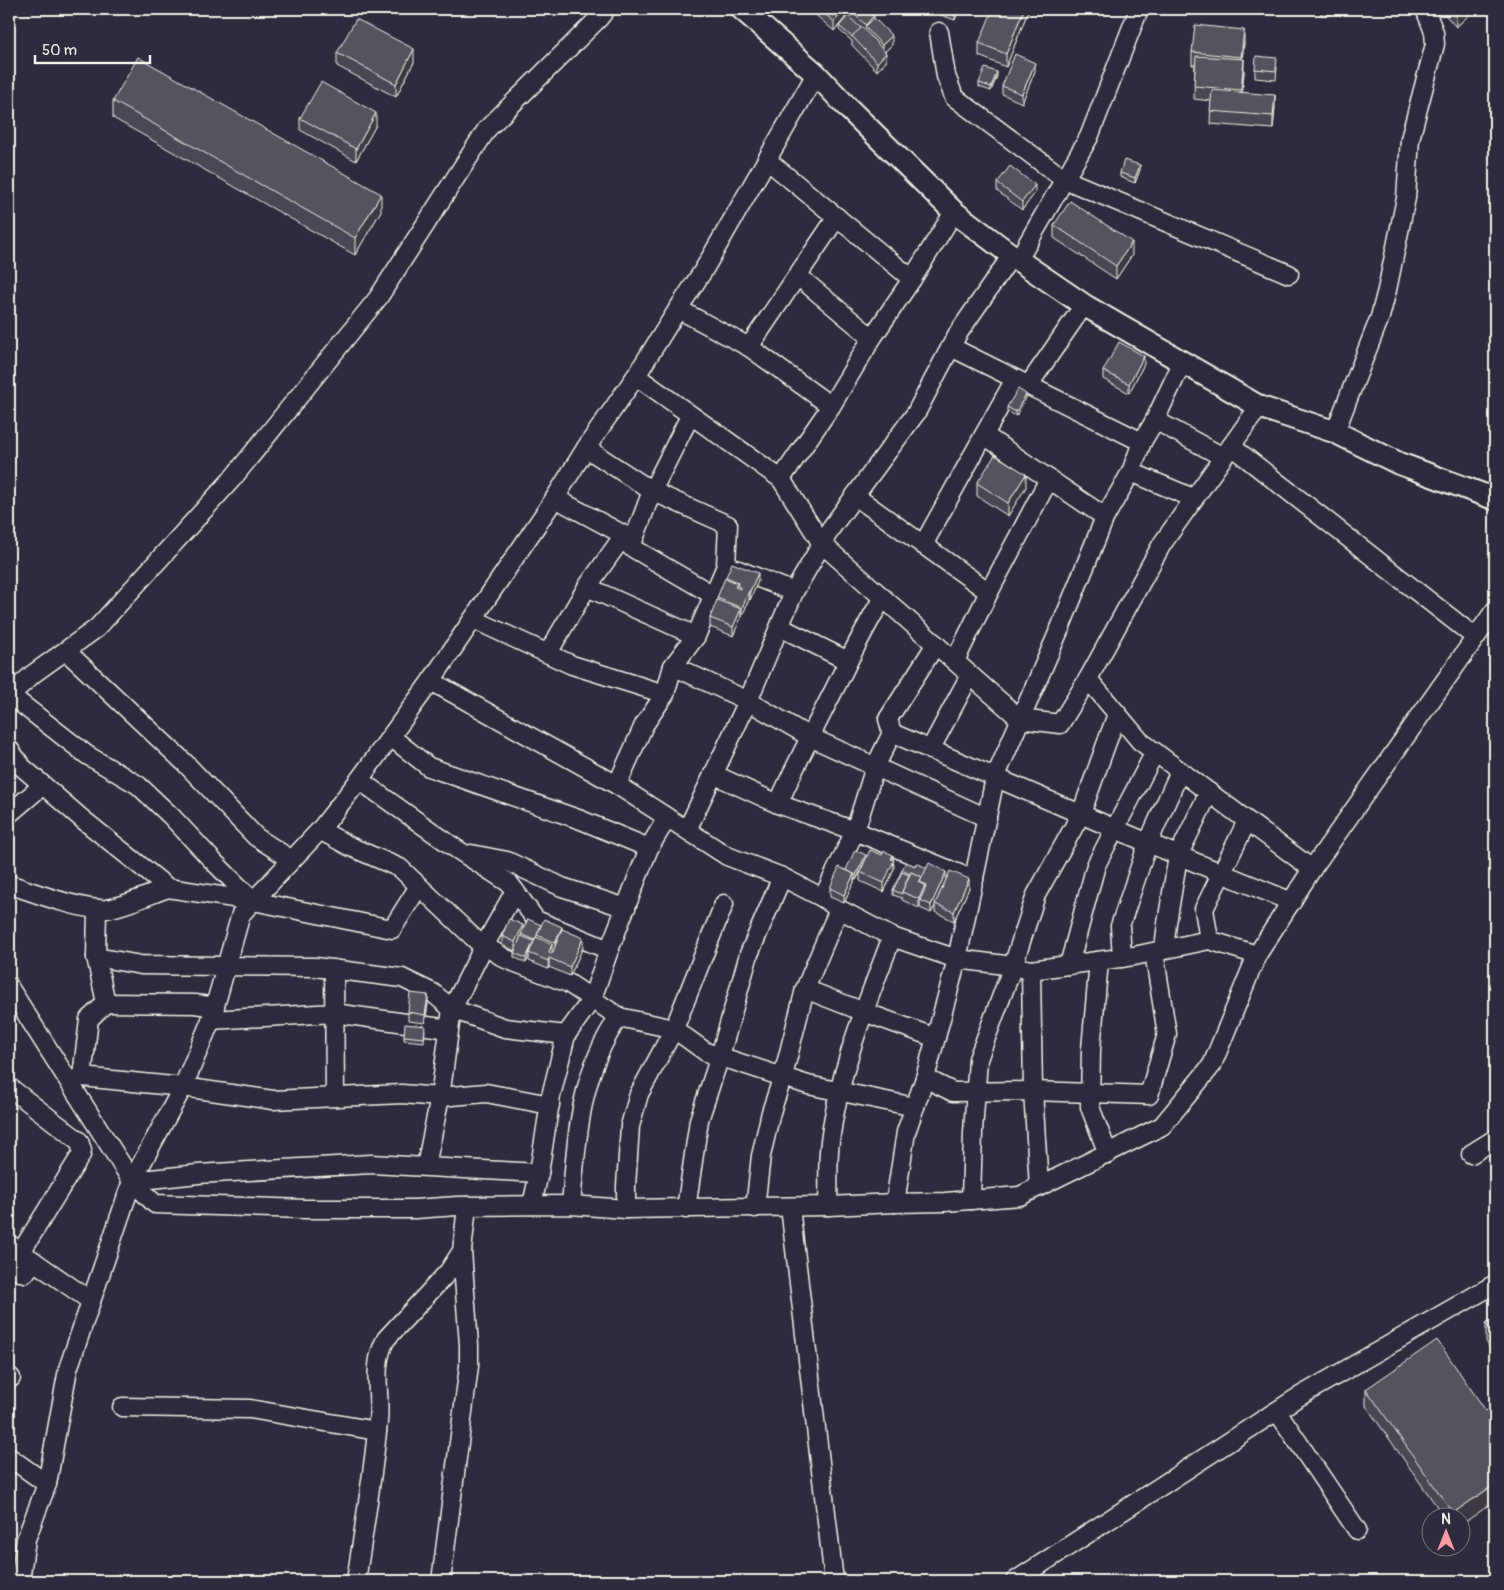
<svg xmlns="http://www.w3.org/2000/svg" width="1504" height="1590" font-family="Pangolin,sans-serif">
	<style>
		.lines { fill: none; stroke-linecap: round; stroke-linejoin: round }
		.minor-casing { stroke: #f4f1e8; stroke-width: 21 }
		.major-casing { stroke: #f4f1e8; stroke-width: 25 }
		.minor { stroke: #2f2a3d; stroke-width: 18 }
		.major { stroke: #2f2a3d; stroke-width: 21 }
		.wall { fill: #4a4752; stroke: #f4f1e8 }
		.shaded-wall { fill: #3c3942; stroke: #f4f1e8 }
		.building { fill: #56525f; stroke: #f4f1e8 }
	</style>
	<rect width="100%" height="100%" fill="#2f2a3d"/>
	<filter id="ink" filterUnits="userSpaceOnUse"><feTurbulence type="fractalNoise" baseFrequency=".02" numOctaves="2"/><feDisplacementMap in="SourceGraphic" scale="10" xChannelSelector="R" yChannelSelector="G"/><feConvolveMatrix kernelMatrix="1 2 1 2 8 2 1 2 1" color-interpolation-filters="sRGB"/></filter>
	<g filter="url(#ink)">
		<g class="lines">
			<g class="minor-casing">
				<g id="minor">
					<polyline points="939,32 946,76 954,97 1064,179 1289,274"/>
					<polyline points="767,160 912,279"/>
					<polyline points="1018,260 1089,137 1139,9"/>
					<polyline points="798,276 872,338"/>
					<polyline points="678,309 749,347 831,406"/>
					<polyline points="749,347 837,217"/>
					<polyline points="951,347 1142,442"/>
					<polyline points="636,376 781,479 822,544 1020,719 1060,724 1088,679 1162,544 1251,418 1260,407"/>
					<polyline points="1028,386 1084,305"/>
					<polyline points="1155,420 1223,457"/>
					<polyline points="1335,432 1380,317 1387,290 1406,198 1410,139 1435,44 1434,32 1425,9"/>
					<polyline points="984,435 1105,517"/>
					<polyline points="1231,446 1475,637"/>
					<polyline points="1131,472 1193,498"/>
					<polyline points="781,479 831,406 872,338 912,279 954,212"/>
					<polyline points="855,496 989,592 1049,479"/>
					<polyline points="555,498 624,535 631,547 713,595"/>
					<polyline points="923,545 1015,379"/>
					<polyline points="631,547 652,491 690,416"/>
					<polyline points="736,569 794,592"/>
					<polyline points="587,587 696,636"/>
					<polyline points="473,619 572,665 665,694 673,666 696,636 726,566 728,525 652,491 586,448"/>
					<polyline points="780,627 848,661"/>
					<polyline points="66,651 185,763 256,837 292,860"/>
					<polyline points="548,653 587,587 624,535"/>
					<polyline points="955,661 989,592"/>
					<polyline points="673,666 748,701 810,737 987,818"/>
					<polyline points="1088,679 1140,741 1312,869"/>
					<polyline points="431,681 617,785 727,856 782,877 823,898 839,909 892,937 927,949 957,959 1013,966 1031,970 1134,956 1209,940 1257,955 1312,869 1495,610"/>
					<polyline points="10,695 87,755 138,785 171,816 214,862 253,901"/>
					<polyline points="9,696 33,674 97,628 232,479 378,298 487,129 599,18 606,9"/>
					<polyline points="892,733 888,719 936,644"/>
					<polyline points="391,737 429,767 581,820 649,848"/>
					<polyline points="9,749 22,767 81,818 168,888 253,901 392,929 419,886"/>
					<polyline points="930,750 970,675"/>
					<polyline points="713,774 778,804 855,831 974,880"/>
					<polyline points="359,780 455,848 509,883 536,920 609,950"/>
					<polyline points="617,785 644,725 665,694"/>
					<path d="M778,804C796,764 816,725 836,686C851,656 865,626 883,598"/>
					<polyline points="9,814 43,785"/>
					<polyline points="320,830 349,846 400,868 477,941 506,959 568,983 619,1017 674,1029 706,1052 808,1085 915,1107"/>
					<polyline points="687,830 748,701 794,592 831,528 916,413 957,335 1012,255"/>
					<polyline points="471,854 507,861 562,887 626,908"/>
					<path d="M9,884C32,892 83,911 106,909C122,907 151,894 168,888"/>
					<polyline points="823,898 855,831 875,767 892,733 1148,843 1292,902"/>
					<polyline points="97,909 96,957 106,1003 89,1019 82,1077 183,1087 273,1100 402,1094 440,1097 486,1093 550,1105"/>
					<polyline points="1209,940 1204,909 1247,821"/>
					<polyline points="1164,950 1167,923 1178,856 1209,792"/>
					<polyline points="1154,952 1167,1034 1149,1095 1033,1091 953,1092 925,1078 957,959 995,778 1061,626 1105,517 1131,472 1142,442 1155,420 1182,363"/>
					<polyline points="96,957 141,965 315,967 402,978 433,993 452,1009 505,1028 566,1035"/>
					<polyline points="1122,958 1120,926 1148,843 1180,771"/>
					<polyline points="1099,961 1091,1049 1090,1107 1108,1154"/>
					<polyline points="1069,965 1096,865 1155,752"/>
					<polyline points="334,969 335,1097"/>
					<polyline points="1031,970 1033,1091 1039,1187"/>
					<polyline points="9,987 132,1181"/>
					<polyline points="805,989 864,1012 936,1038"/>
					<polyline points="106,1003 195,1004 215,1007"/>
					<polyline points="211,1020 334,1013 449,1029"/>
					<polyline points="925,1078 906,1132 895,1203 945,1202 1020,1196 1162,1126 1212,1065 1257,955"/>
					<polyline points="9,1087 79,1141 82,1150 81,1155 21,1252"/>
					<polyline points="1471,1154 1495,1139"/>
					<polyline points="426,1166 440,1097 452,1009 484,946 515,891"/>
					<polyline points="539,1173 371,1164 198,1174 132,1181 183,1087 211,1020 241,914 320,830 359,780 431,681 555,498 586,448 636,376 678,309 703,271 816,74"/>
					<polyline points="971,1200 973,1132 978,1059 1013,966 1036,895 1081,814 1117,714"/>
					<polyline points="532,1205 539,1173 551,1096 566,1035 592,999 609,950 649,848 667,818"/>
					<path d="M571,1205C577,1138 579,1074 619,1017"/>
					<path d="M828,1206C829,1185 827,1162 830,1141C839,1070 867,1003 892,937"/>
					<polyline points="790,1207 834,1581"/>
					<polyline points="755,1208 761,1156 771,1112 783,1076 805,989 839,909"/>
					<polyline points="626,1209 626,1186 630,1126 639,1094 674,1029 724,904"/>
					<polyline points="686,1209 699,1120 720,1056 749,954 782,877"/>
					<polyline points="9,1244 91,1301"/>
					<polyline points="9,1263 20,1272 25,1273 34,1261"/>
					<polyline points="9,1376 11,1378"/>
					<polyline points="122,1407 250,1409 377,1431"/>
					<polyline points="1277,1411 1357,1530"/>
					<polyline points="9,1457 47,1484"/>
					<polyline points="20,1581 26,1539 47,1484 68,1369 132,1181 155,1204 304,1209 415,1209 457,1206 571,1205 626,1209 828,1206 895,1203"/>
					<path d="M356,1581C364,1529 373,1475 378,1422C381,1393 371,1366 386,1339L449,1271L462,1251L467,1206"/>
					<polyline points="441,1581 469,1366 469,1345 462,1251"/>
					<polyline points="1015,1581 1295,1399 1495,1284"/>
				</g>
			</g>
			<g class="major-casing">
				<polyline id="major" points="742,9 816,74 850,110 954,212 1018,260 1084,305 1260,407 1335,432 1398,463 1495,499"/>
			</g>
			<use href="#minor" class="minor"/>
			<use href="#major" class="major"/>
		</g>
		<g class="wall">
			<polygon points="809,9 844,9 845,18 834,31"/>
			<polygon points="848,9 874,18 892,45 885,51 886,62 877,71 852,45 852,41 839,30 839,26 848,17"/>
			<polygon points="924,9 959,9 955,20"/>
			<polygon points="1029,9 1006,67 979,56 979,43"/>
			<polygon points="1051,9 1064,9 1062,13"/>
			<polygon points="1321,9 1332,9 1331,15 1321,15"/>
			<polygon points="1440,9 1476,9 1456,27"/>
			<polygon points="1244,43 1242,59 1244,72 1242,92 1275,107 1273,129 1210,124 1211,101 1194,99 1195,65 1192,65 1192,52"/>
			<polygon points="337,53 414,62 396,97 337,66"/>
			<polygon points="1277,67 1276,80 1255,78 1255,69"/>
			<polygon points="1035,71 1022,103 1002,94 1002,86"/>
			<polygon points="997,76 991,91 979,87 979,83"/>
			<polygon points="113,101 381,211 355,255 113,118"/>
			<polygon points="300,118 376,125 356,161 300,130"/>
			<polygon points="1140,170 1135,183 1120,177 1120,173"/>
			<polygon points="997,183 1035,193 1022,210 997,191"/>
			<polygon points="1054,225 1132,255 1116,279 1054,238"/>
			<polygon points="1144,364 1129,393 1103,379 1103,371"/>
			<polygon points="1026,398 1016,416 1007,411 1007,407"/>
			<polygon points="977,483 1026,487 1008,516 977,496"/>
			<polygon points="726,577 758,581 750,600 749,599 742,617 741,617 733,636 710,627 710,618 717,602 717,598 726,579"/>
			<polygon points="866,858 893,860 894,869 884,892 860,881 860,873 856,880 854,879 854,882 844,903 830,897 830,888 846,870"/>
			<polygon points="915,866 969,888 954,921 935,912 935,906 931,913 920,908 920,906 919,908 902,900 902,898 893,895 893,890 902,870"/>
			<polygon points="541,925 562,931 583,947 570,976 549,967 548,969 529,961 529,956 526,963 514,957 514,953 515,951 502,945 502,936 523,932"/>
			<polygon points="428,1004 425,1023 408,1021 408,1012"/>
			<polygon points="425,1030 424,1042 404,1040 404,1036"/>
			<polygon points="1495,1318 1495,1358 1486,1341 1486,1323"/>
			<polygon points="1366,1389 1462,1518 1445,1518 1366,1406"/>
		</g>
		<g class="shaded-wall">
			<polygon points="955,9 959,9 955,20"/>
			<polygon points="1024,9 1029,9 1006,67 1006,54"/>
			<polygon points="1457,9 1476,9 1456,27 1456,10"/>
			<polygon points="845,10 845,18 834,31 834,22"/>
			<polygon points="874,15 874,24 866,28 866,25"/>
			<polygon points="1244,30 1244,43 1241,69 1241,57"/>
			<polygon points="892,36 892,45 882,54 882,45"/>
			<polygon points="414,49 414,62 396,97 396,84"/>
			<polygon points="886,53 886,62 877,71 877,63"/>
			<polygon points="1244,59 1244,72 1241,103 1241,90"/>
			<polygon points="1035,63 1035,71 1022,103 1022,94"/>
			<polygon points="997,72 997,76 991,91 991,87"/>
			<polygon points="1275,95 1275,107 1273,129 1273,116"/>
			<polygon points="376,113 376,125 356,161 356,149"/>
			<polygon points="1140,165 1140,170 1135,183 1135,178"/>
			<polygon points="1035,185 1035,193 1022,210 1022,202"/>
			<polygon points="381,194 381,211 355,255 355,238"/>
			<polygon points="1132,242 1132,255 1116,279 1116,266"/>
			<polygon points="1144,356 1144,364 1129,393 1129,384"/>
			<polygon points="1026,394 1026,398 1016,416 1016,412"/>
			<polygon points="1026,474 1026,487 1008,516 1008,503"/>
			<polygon points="758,573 758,581 750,600 750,591"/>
			<polygon points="749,591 749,599 742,617 742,608"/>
			<polygon points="741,609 741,618 733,636 733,627"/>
			<polygon points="866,855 866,859 856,880 856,875"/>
			<polygon points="893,855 894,869 884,892 884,883"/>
			<polygon points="946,872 946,880 935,904 935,906 931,913 931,905"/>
			<polygon points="854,874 854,882 844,903 844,895"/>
			<polygon points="969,879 969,888 954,921 954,912"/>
			<polygon points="925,885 925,894 920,900 920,906 919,908 919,899"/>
			<polygon points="523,925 523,934 521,934 521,936 515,951 515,942"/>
			<polygon points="562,927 562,936 555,951 555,943"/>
			<polygon points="583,938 583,947 570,976 570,967"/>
			<polygon points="534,941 529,953 529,956 526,963 526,958"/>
			<polygon points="552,944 552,952 549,958 549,967 548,969 549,952"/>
			<polygon points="428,995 428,1004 425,1023 425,1015"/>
			<polygon points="1495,1484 1495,1501 1462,1524 1462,1518 1453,1518 1453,1513"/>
		</g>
		<g class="building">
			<polygon points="819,9 844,9 845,10 834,22"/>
			<polygon points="848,9 867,9 874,15 866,25"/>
			<polygon points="993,9 1024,9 1006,54 979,43"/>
			<rect x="1321" y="9" width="10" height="2"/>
			<polygon points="848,16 861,28 852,37 839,26"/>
			<polygon points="874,18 892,36 882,45 865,27"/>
			<polygon points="356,19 414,49 396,84 337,53"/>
			<polygon points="1195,25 1244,30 1241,57 1192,52"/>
			<polygon points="862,27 886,53 877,63 852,36"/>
			<polygon points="1015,54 1035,63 1022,94 1002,86"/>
			<polygon points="1196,56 1244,59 1241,90 1194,86"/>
			<polygon points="1256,56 1277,58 1276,71 1255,69"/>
			<polygon points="138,57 381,194 355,238 113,101"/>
			<polygon points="985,68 997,72 991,87 979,83"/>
			<polygon points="321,82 376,113 356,149 300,118"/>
			<polygon points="1212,90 1275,95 1273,116 1210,111"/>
			<polygon points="1124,160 1140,165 1135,178 1120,173"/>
			<polygon points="1010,166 1035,185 1022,202 997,183"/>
			<polygon points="1070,201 1132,242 1116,266 1054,225"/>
			<polygon points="1119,342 1144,356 1129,384 1103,371"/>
			<polygon points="1018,389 1026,394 1016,412 1007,407"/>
			<polygon points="995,455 1026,474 1008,503 977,483"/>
			<polygon points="732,563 758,573 750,591 749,591 742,608 717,598 725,578 737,583 735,587 740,589 740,587 737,586 738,582 726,577"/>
			<polygon points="717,600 741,609 733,627 710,618"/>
			<polygon points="855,850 866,855 856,875 846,870"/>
			<polygon points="870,850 882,855 884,851 893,855 891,859 894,860 884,883 860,872"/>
			<polygon points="906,862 915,866 916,863 927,868 922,879 922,877 911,872 910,874 902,870"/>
			<polygon points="929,863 946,872 931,905 920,900 927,885 920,882"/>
			<polygon points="839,867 854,874 844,895 830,888"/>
			<polygon points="950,871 969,879 954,912 935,904"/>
			<polygon points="902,872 909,875 902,892 902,894 893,890"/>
			<polygon points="911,872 922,877 919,882 925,885 919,899 902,892"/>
			<polygon points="509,919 523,925 515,942 502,936"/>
			<polygon points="528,919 541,925 535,940 521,934"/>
			<polygon points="544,919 562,927 555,943 537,935"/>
			<polygon points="562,929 583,938 570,967 549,958 548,961 529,953 536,937 552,944 549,952 552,954"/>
			<polygon points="521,936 534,941 526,958 514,953"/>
			<polygon points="410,993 428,995 425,1015 408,1012"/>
			<polygon points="405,1024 425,1026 424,1038 404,1036"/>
			<polygon points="1495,1318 1495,1341 1486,1323"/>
			<polygon points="1437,1340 1495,1424 1495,1484 1453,1513 1366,1389"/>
		</g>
	</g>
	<rect width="1504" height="1590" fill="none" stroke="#2f2a3d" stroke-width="30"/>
	<rect x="15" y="15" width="1474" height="1560" fill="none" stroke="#f4f1e8" stroke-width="2" filter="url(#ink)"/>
	<g transform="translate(1446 1532)"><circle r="24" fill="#2f2a3d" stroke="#7e7a81"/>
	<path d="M0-4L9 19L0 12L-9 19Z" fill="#ff9aa2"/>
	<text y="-8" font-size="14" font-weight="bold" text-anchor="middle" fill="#f4f1e8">N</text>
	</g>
	<path d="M35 55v8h115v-8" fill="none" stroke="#f4f1e8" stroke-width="2.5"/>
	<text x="42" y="55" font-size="15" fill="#f4f1e8" stroke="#2f2a3d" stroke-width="4" paint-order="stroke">50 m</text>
</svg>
